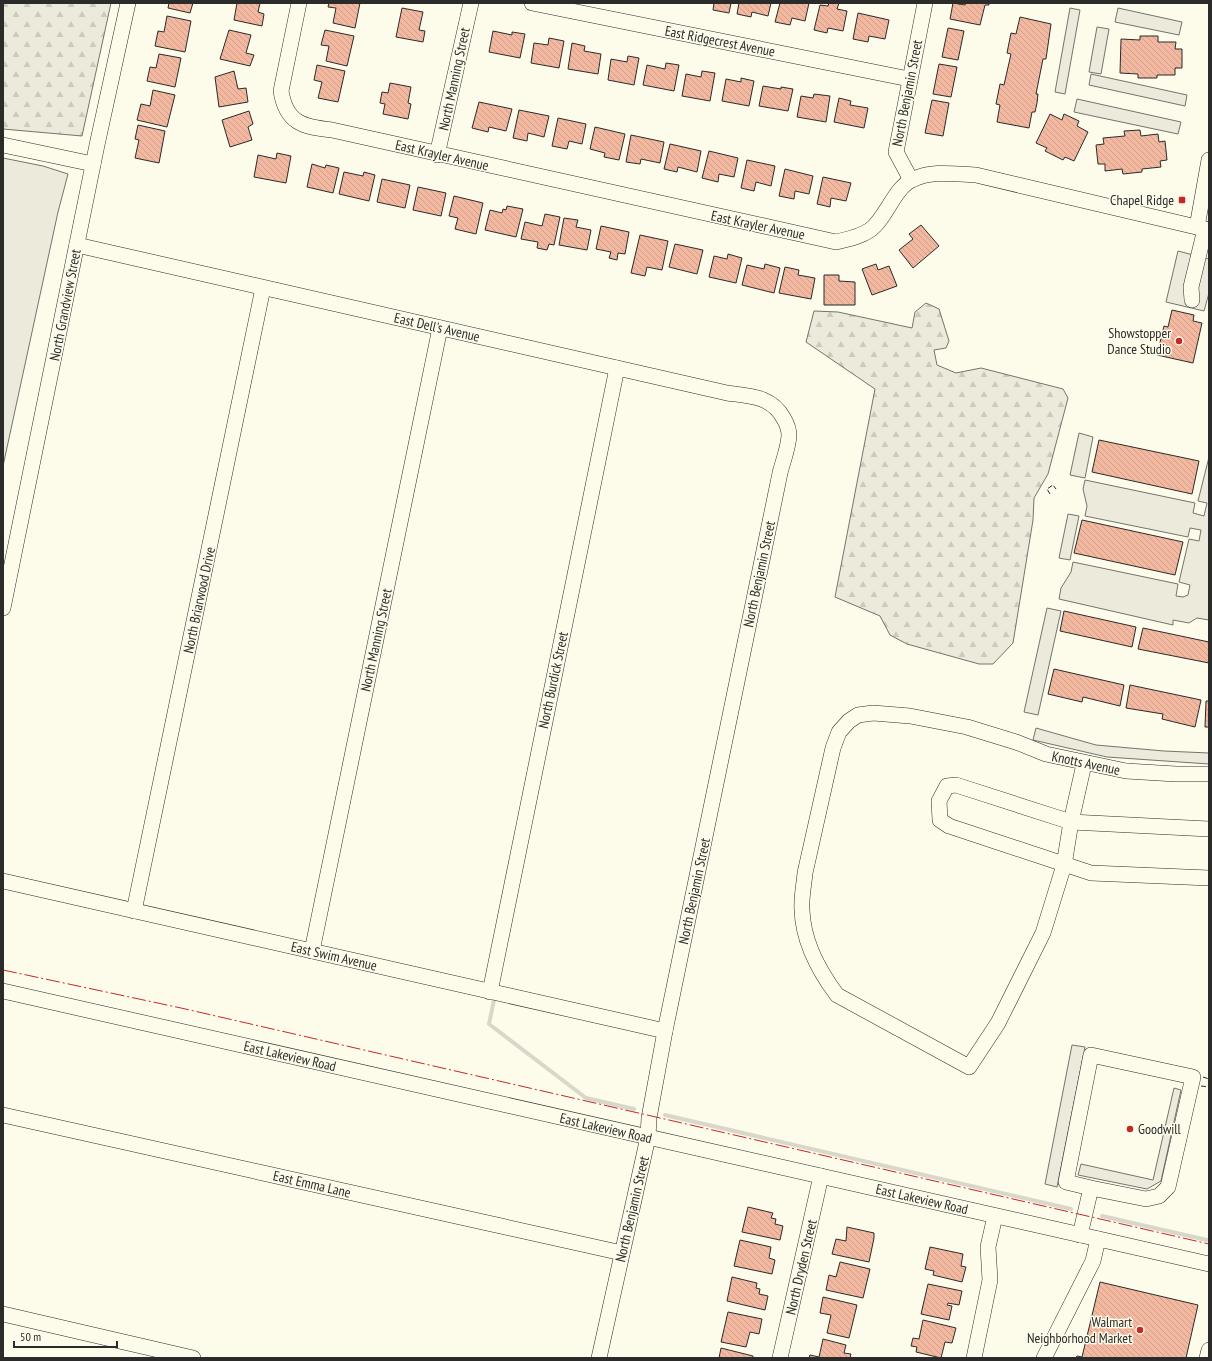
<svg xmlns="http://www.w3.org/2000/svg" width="1212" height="1361" font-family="'PT Sans Narrow',sans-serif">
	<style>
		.green { fill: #ecebdb; stroke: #74746e }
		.forest { fill: url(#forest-firs); stroke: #74746e }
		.parking { fill: #eceadb; stroke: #74746e }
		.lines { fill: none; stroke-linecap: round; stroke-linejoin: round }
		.stream { stroke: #d8d7c9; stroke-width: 4 }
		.building { fill: url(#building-back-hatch); stroke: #2b2b2b }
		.minor-casing { stroke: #2b2b2b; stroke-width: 16 }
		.minor { stroke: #fdfbea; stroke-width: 15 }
		.fence { stroke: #2b2b2b; stroke-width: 1; stroke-dasharray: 5 2; stroke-linecap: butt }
		.power { stroke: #c62828; stroke-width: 1; stroke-dasharray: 14 3 2 3; stroke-linecap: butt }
		.poi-dot { fill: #c62828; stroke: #fdfbea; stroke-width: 1.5 }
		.labels { text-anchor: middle; stroke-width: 3; stroke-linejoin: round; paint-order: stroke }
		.street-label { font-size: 14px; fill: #2b2b2b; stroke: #fdfbea }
		.poi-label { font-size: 14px; fill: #2b2b2b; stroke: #fdfbea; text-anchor: end }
	</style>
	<defs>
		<pattern id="forest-firs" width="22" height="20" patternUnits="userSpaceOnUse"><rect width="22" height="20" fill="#ecebdb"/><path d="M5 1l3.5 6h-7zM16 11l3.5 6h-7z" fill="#cbcabc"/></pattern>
		<pattern id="building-back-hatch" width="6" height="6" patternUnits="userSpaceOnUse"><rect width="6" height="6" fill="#f2b8a0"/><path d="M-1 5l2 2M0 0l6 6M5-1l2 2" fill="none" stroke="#d09e8a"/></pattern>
	</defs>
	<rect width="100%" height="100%" fill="#fdfbea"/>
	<polygon class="green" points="3,158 43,166 68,174 58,212 3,466"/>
	<g class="forest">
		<polygon points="3,3 111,3 82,136 3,129"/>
		<polygon points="926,303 939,309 949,341 946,348 934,350 937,365 956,373 981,368 1063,389 1068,398 1048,474 1034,498 1033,520 1013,643 993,664 979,664 907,644 890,635 880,616 835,597 875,389 806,342 814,311 838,312 912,328 915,312"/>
	</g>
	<g class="parking">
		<polygon points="1070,8 1080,10 1065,94 1055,92"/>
		<polygon points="1118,8 1182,22 1179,35 1115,22"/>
		<polygon points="1097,27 1109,29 1101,74 1089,72"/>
		<polygon points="1091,74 1187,95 1185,106 1089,85"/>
		<polygon points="1077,99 1181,122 1178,134 1074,112"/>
		<polygon points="1178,251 1209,259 1209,293 1204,311 1166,302"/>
		<polygon points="1079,433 1093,437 1085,478 1070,475"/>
		<polygon points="1209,457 1209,620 1197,618 1189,623 1173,620 1173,625 1059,599 1061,588 1071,572 1073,562 1178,584 1176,596 1183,597 1188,595 1190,585 1179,582 1189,539 1199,541 1201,530 1190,528 1188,537 1085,516 1087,506 1083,489 1085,480 1195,503 1193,513 1204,516 1207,503 1198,501"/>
		<polygon points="1068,514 1079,516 1070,560 1059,558"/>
		<polygon points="1047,608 1061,611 1038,715 1024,712"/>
		<polygon points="1036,728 1096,745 1164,751 1209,753 1209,764 1107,757 1033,740"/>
		<polygon points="1072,1045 1085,1047 1057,1187 1045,1184"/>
		<polygon points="1174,1088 1181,1090 1161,1181 1147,1189 1078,1175 1081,1164 1153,1180"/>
	</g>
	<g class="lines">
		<g class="stream">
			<polyline points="495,995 489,1024 586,1098 634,1109"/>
			<polyline points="665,1115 1071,1209"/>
			<polyline points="1102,1216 1207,1240"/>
		</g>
	</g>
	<g class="building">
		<polygon points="169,3 193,3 190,13 168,8"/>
		<polygon points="237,3 260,3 258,12 264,14 262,26 234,20"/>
		<polygon points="329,3 360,3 355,28 333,23 336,8 328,7"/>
		<polygon points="714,3 731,3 729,13 713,10"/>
		<polygon points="739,3 771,3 768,16 752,12 751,17 737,14"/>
		<polygon points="780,3 809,3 805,21 792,18 790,25 775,22"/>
		<polygon points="829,3 839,3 837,9 847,11 843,31 828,28 827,33 814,30 820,5 828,6"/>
		<polygon points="953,3 965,5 966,3 989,3 989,5 985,5 980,25 950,19"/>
		<polygon points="402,8 423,12 419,30 425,31 423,42 396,37"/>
		<polygon points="858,13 889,20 885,39 869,36 868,42 853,39"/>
		<polygon points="167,16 191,21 185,52 155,46 158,31 164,32"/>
		<polygon points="1020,17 1051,24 1046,59 1043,59 1036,94 1038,94 1037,103 1035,112 1032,112 1029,128 997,122 1000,105 996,104 1000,84 1004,85 1011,54 1007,53 1011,33 1016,34"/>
		<polygon points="948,28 964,31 958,60 942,57"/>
		<polygon points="229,30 251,35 246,53 254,55 250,66 220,59"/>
		<polygon points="325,30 354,36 347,66 326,61 329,46 321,45"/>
		<polygon points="493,31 512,35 512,32 525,34 520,58 489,52"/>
		<polygon points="1140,36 1158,36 1158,42 1176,42 1175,49 1182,49 1182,68 1175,68 1175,75 1157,75 1157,78 1138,78 1138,74 1120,73 1121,39 1140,40"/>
		<polygon points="549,38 564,41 559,68 531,63 534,43 548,45"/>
		<polygon points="572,43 585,46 584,51 601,54 598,74 568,69"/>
		<polygon points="159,54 181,58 175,87 147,81 150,67 156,68"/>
		<polygon points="628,56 639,58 634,85 608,80 611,59 627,62"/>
		<polygon points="666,63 679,65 674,91 643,85 647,65 665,69"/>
		<polygon points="939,64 957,67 951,97 933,94"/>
		<polygon points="317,65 345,71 338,102 318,98 322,82 314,80"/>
		<polygon points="234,71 238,89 246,88 248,102 219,107 215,77"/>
		<polygon points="702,71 715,73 710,101 682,96 686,74 701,77"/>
		<polygon points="741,78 754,81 749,106 722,101 726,79 741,82"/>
		<polygon points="390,83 411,87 408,103 411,104 408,119 383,114 385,104 380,103 382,92 388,93"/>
		<polygon points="763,86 781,89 781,87 793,89 788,111 759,106"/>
		<polygon points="153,90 175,95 167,127 137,120 141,104 150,106"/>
		<polygon points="814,94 830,96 826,122 797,117 801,96 813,98"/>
		<polygon points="839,98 851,101 850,105 868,108 864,128 834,122"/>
		<polygon points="932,100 949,103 943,136 925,133"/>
		<polygon points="479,102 512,109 506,131 489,127 488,132 472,128"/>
		<polygon points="519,110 549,116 544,137 528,133 527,141 513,138"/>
		<polygon points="249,111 253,124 248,127 252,140 230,147 222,120"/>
		<polygon points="1050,114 1062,120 1064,114 1079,121 1077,126 1088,132 1074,161 1065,157 1063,160 1045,151 1047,148 1036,143"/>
		<polygon points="558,118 586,124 582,144 569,141 567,149 552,146"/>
		<polygon points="138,125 165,131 159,163 135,158 139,140 135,139"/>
		<polygon points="595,127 625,134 619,160 604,157 605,153 590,149"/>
		<polygon points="1140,130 1141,136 1158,134 1159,142 1165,141 1167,160 1160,161 1161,167 1142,169 1142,172 1123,174 1122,169 1105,171 1105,164 1098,164 1096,145 1104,144 1103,138 1125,136 1124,131"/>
		<polygon points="631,135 664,142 660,163 641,159 640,164 626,162"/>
		<polygon points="670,144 701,151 697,172 678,167 677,172 664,169"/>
		<polygon points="709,151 738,158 734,177 719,174 718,182 702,178"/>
		<polygon points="277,153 291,156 286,183 254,177 258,155 276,159"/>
		<polygon points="747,160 775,166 771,186 756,182 754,191 741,188"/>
		<polygon points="312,164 325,168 326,165 339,168 333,193 307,187"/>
		<polygon points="785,169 813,176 809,194 795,191 794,199 779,196"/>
		<polygon points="344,172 363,176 364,172 375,175 369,201 339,194"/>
		<polygon points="823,177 851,183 846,201 831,198 830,207 817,204"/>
		<polygon points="382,179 410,185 405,208 377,202"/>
		<polygon points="418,187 446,193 441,216 413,210"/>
		<polygon points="454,196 483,203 476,234 455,229 458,218 449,216"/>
		<polygon points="507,206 523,209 516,237 485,230 490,210 502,213 503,209 506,210"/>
		<polygon points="545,214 560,217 554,245 549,244 547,250 537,248 538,242 521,239 525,222 542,226"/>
		<polygon points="564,218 578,220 576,227 591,230 587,250 559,245"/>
		<polygon points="921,225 939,246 913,268 899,250 913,239 909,234"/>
		<polygon points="601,226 629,232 625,254 618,253 617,260 609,258 611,252 596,249"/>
		<polygon points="640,235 668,241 662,270 647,267 645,276 631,273"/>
		<polygon points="675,244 703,250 697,274 669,267"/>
		<polygon points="728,254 742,258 736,283 709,277 714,256 727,259"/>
		<polygon points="765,264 780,268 774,293 742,285 747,265 764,269"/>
		<polygon points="876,264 878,270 889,266 897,286 872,295 862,269"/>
		<polygon points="785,267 799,270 798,275 815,278 811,299 779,293"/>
		<polygon points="824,275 839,275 839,281 855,282 855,305 824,305"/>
		<polygon points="1172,310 1194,315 1193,321 1202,323 1193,363 1157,355 1164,326 1168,327"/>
		<polygon points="1099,440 1199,461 1192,494 1092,472"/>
		<polygon points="1082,520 1183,542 1175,575 1074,553"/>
		<polygon points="1064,611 1136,627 1132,647 1060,631"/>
		<polygon points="1143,628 1209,642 1209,663 1138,649"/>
		<polygon points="1054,669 1124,685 1120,706 1083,697 1082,702 1048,694"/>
		<polygon points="1130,685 1201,700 1195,727 1162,719 1163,714 1126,708"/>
		<polygon points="1206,701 1209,701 1209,727 1205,727"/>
		<polygon points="748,1207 773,1213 771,1218 776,1219 775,1224 783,1226 780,1240 742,1232"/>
		<polygon points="847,1227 874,1233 874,1238 869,1262 832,1254 836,1239 846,1241"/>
		<polygon points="740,1240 771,1247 769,1258 775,1260 772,1274 734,1266"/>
		<polygon points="930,1247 963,1254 961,1266 966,1267 962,1282 933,1275 934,1271 925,1269"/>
		<polygon points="840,1262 870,1269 863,1298 826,1290 829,1275 836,1277"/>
		<polygon points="732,1277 757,1283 756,1288 760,1289 759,1294 768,1296 765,1310 727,1301"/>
		<polygon points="1100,1282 1198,1305 1186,1358 1076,1358 1077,1356 1082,1357"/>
		<polygon points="928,1284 962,1291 959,1305 948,1303 947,1305 952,1306 949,1320 921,1314"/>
		<polygon points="823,1297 857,1305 849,1338 827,1333 831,1315 820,1313"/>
		<polygon points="728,1312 762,1319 759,1334 750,1332 746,1347 721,1342"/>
		<polygon points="923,1320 956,1328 952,1343 945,1342 941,1358 916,1352 917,1347 911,1346 913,1338 919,1339"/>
		<polygon points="823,1339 846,1345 844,1353 851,1354 850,1358 809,1358 810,1355 819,1357"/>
		<polygon points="721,1348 753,1356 753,1358 719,1358"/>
	</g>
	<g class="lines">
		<g class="minor-casing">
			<g id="minor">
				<path d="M299,3L281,91C286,123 303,127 332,130L836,242C848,239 860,237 870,230C886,219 894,188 912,180C931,170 955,174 976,175L1209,230"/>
				<polyline points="532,3 909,79"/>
				<polyline points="3,145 93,164"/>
				<polyline points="437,155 471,3"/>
				<polyline points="911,180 896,152 925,3"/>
				<polyline points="1197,227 1209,160"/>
				<path d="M77,245L727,393C750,396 772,396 784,419C787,424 789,430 789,436C788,449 783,461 780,473L665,1031L649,1118L648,1137L599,1358"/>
				<polyline points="1192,300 1191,287 1205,229"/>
				<polyline points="3,608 97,145 128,3"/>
				<path d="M1084,764L1071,822L1064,865L1043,933L998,1023L969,1067L837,995C819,971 803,941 802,910C801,898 804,885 805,873L833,748L839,732L849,721L858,715L873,713L910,716L967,727L1016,742L1046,754L1126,771L1176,774H1209"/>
				<polyline points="1209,829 1071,822 956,785 947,786 939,801 940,820 949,826 1091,873 1209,878"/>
				<polyline points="3,881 665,1031"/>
				<polyline points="134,911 263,288"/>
				<polyline points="312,951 440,328"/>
				<polyline points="3,991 1209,1264"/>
				<polyline points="490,992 617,368"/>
				<polyline points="3,1115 622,1253"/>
				<polyline points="1080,1235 1091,1188 1066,1182 1091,1055 1193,1077 1168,1187 1159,1196 1146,1199 1091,1188"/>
				<polyline points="3,1314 193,1358"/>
				<polyline points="780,1358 821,1176"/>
				<polyline points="974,1358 990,1280 988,1247 995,1216"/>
				<polyline points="1044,1358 1093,1261 1098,1239"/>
				<polyline points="1207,1358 1209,1350"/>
			</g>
		</g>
		<use href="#minor" class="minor"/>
		<g class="fence">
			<polyline points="1050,494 1047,489 1053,485 1056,489"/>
			<polyline points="1203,1077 1209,1079"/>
			<polyline points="1201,1086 1209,1087"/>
		</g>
		<polyline class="power" points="3,970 181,1008 1209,1244"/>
	</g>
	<g class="poi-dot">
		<rect x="1178" y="196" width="8" height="8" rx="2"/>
		<circle cx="1179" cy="341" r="4"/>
		<circle cx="1130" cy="1129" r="4"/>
		<circle cx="1140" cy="1330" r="4"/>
	</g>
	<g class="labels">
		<g class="street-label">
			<text transform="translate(720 41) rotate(11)" y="5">East Ridgecrest Avenue</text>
			<text transform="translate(454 79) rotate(-78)" y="5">North Manning Street</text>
			<text transform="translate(907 93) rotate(-79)" y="5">North Benjamin Street</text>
			<text transform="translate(442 155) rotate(13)" y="5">East Krayler Avenue</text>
			<text transform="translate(758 225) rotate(12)" y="5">East Krayler Avenue</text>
			<text transform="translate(65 305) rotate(-79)" y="5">North Grandview Street</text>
			<text transform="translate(437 327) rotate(13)" y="5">East Dell's Avenue</text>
			<text transform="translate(759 574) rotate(-78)" y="5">North Benjamin Street</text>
			<text transform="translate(199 600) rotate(-78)" y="5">North Briarwood Drive</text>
			<text transform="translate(376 640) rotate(-78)" y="5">North Manning Street</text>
			<text transform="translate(553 680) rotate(-78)" y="5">North Burdick Street</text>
			<text transform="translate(1086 763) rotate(12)" y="5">Knotts Avenue</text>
			<text transform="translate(694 891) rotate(-78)" y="5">North Benjamin Street</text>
			<text transform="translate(334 956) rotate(13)" y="5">East Swim Avenue</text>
			<text transform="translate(290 1056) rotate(13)" y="5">East Lakeview Road</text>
			<text transform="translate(606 1128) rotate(13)" y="5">East Lakeview Road</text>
			<text transform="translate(312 1184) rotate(13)" y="5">East Emma Lane</text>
			<text transform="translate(922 1199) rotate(13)" y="5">East Lakeview Road</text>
			<text transform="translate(632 1209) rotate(-77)" y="5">North Benjamin Street</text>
			<text transform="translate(801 1267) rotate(-77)" y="5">North Dryden Street</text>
		</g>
		<g class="poi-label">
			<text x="1174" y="205">Chapel Ridge</text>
			<text x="1171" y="338">Showstopper<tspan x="1171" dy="16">Dance Studio</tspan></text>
			<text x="1138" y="1134" text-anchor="start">Goodwill</text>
			<text x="1132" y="1327">Walmart<tspan x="1132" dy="16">Neighborhood Market</tspan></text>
		</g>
	</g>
	<rect width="1212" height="1361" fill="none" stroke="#2b2b2b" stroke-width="8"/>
	<path d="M14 1341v6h103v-6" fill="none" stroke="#2b2b2b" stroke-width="2"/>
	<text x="20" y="1341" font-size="12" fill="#2b2b2b" stroke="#fdfbea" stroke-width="3" paint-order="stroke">50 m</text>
</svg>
